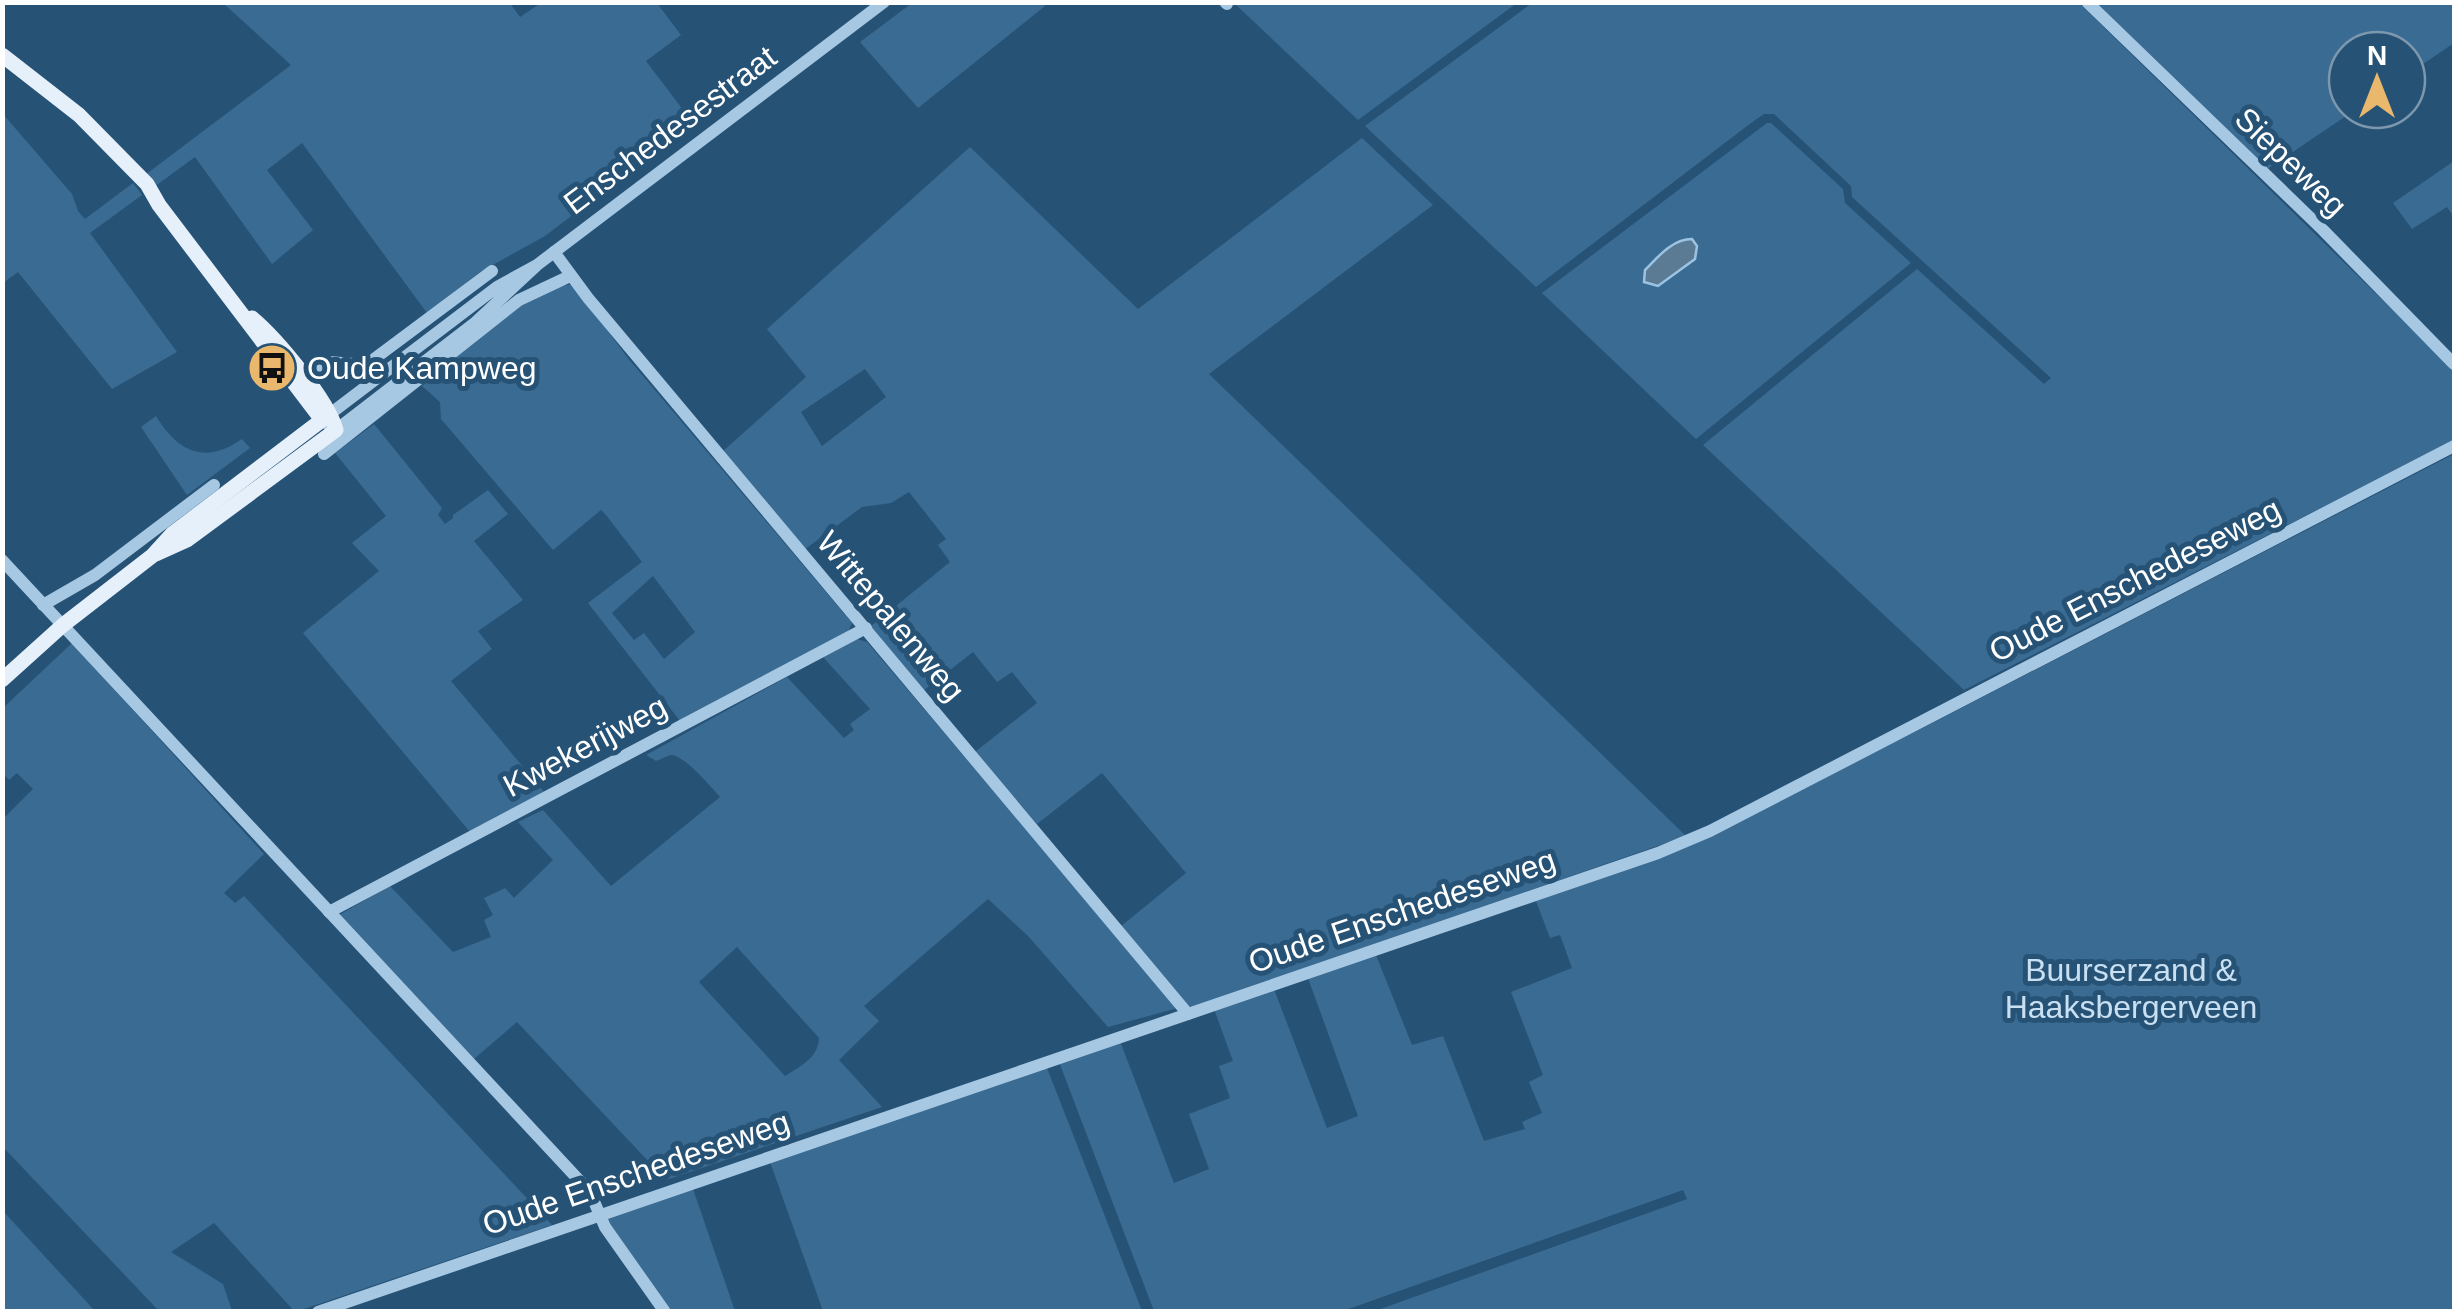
<svg xmlns="http://www.w3.org/2000/svg" width="2457" height="1314" font-family="Arial,sans-serif">
	<style>
		.green { fill: #3a6b93; fill-rule: evenodd }
		.water { fill: #5b7b95; stroke: #9cc4e2; stroke-width: 2.5 }
		.lines { fill: none; stroke-linecap: round; stroke-linejoin: round }
		.minor { stroke: #a7c8e2; stroke-width: 12 }
		.major { stroke: #e6f0fb; stroke-width: 15 }
		.labels { text-anchor: middle; stroke-width: 10; stroke-linejoin: round; paint-order: stroke }
		.street-label { font-size: 32px; fill: #fff; stroke: #265276 }
		.poi-label { font-size: 32px; fill: #fff; stroke: #265276; text-anchor: start }
		.park-label { font-size: 32px; fill: #c9e0f2; stroke: #265276 }
	</style>
	<rect width="100%" height="100%" fill="#265276"/>
	<g class="green">
		<polygon points="509,2 520,17 541,3 657,3 681,35 646,61 693,123 545,236 480,272 427,313 302,143 267,170 313,230 272,264 195,157 154,187 145,175 291,65 223,3"/>
		<polygon points="1042,2 1045,6 918,108 860,42 912,3"/>
		<polygon points="1234,3 1517,3 1358,120"/>
		<polygon points="1532,3 2079,3 2454,370 2454,440 1964,690 1703,445 1917,269 2044,384 2051,378 1852,197 1851,186 1774,114 1764,114 1751,123 1536,287 1365,126"/>
		<polygon points="2095,3 2454,3 2454,43 2407,75 2407,50 2347,50 2347,110 2355,110 2266,170"/>
		<polygon points="3,114 72,194 78,211 85,219 133,183 142,195 90,233 177,352 112,389 18,272 3,283"/>
		<polygon points="1767,123 1771,123 1843,189 1845,203 1911,263 1696,439 1542,293"/>
		<path d="M1362,138L1433,205L1209,374L1686,836L1193,1007L1188,1006L1120,927L1186,873L1102,773L1037,824L975,752L1037,703L1012,672L997,682L973,652L923,691L870,627L950,562L938,545L946,539L909,492L891,503L862,507L804,550L722,452L806,377L767,329L970,147L1138,309ZM865,369L886,397L822,446L801,412Z"/>
		<polygon points="2454,161 2454,217 2447,207 2412,229 2393,203"/>
		<path d="M573,284L627,357L852,623L847,634L680,721L588,603L642,562L606,515L601,510L553,550L441,419L440,402L422,386C462,354 522,290 573,284ZM653,576L695,632L664,659L644,633L634,640L612,613Z"/>
		<path d="M156,416C178,452 205,465 242,439L250,448L187,495L141,427Z"/>
		<polygon points="374,424 442,508 438,515 445,524 453,518 453,515 488,490 508,514 474,541 523,600 478,631 492,649 451,681 545,793 470,832 303,633 379,571 352,543 386,516 335,453"/>
		<polygon points="2454,454 2454,1311 1375,1311 1687,1199 1683,1190 1343,1311 1154,1311 1059,1062 1120,1041 1174,1183 1209,1169 1189,1114 1230,1098 1219,1066 1233,1061 1214,1009 1274,989 1327,1128 1358,1116 1308,978 1376,955 1412,1045 1443,1036 1484,1141 1525,1129 1522,1122 1542,1113 1529,1082 1543,1075 1511,992 1572,968 1560,935 1550,938 1536,901 1644,864 1915,732"/>
		<path d="M857,639L867,642L1178,1008L1108,1027L1028,936L988,899L864,1006L879,1021L839,1060L882,1107L666,1180L517,1022L474,1059L339,915L390,886L453,952L491,937L484,920L493,915L484,898L505,888L514,898L553,860L518,822L543,810L611,886L720,797C710,786 686,757 672,755C668,755 659,760 656,761L646,755L787,677L844,738L854,730L850,724L870,709L823,657ZM737,947L819,1038C818,1058 801,1066 785,1076L699,982Z"/>
		<polygon points="72,643 264,854 224,893 235,903 244,896 552,1225 295,1312 214,1223 171,1252 223,1284 232,1311 159,1311 3,1147 3,819 33,789 17,773 9,780 3,773 3,708"/>
		<polygon points="1047,1068 1142,1311 823,1311 770,1162"/>
		<polygon points="693,1189 735,1311 671,1311 605,1222 606,1219"/>
		<polygon points="2,1211 3,1211 95,1311 3,1311"/>
	</g>
	<path class="water" d="M1692,239L1697,246L1695,259L1658,286L1644,282L1645,270C1658,257 1672,239 1692,239Z"/>
	<g class="lines">
		<g class="minor">
			<polyline points="1225,2 1227,4"/>
			<polyline points="2087,2 2323,230 2454,364"/>
			<polyline points="554,252 588,298 1188,1014"/>
			<polyline points="537,265 497,287 322,420 336,430 476,322 537,265 884,2"/>
			<polyline points="296,380 329,362 366,365 492,271"/>
			<polyline points="324,454 519,300 570,276"/>
			<polyline points="2,560 590,1192 605,1227 665,1312"/>
			<polyline points="43,605 95,575 214,485"/>
			<polyline points="329,912 866,628"/>
			<polyline points="318,1312 1658,853 1710,831 2454,446"/>
		</g>
		<g class="major">
			<polyline points="2,55 79,115 147,184 159,205 322,420 172,534 152,556 63,625 2,680"/>
			<path d="M156,554L187,540L336,430C328,400 277,339 252,318"/>
		</g>
	</g>
	<defs>
		<g id="bus-disc" transform="scale(2.5)"><circle r="9.5" fill="#eab86d" stroke="#265276"/><path d="M-5-6H5V4H4V6H2V4H-2V6H-4V4H-5ZM-3.5-4V0h7V-4ZM-3.5 1.2v1.5H-2V1.2ZM2 1.2v1.5H3.5V1.2Z" fill="#111"/></g>
	</defs>
	<g fill-rule="evenodd">
		<use href="#bus-disc" x="272" y="368"/>
	</g>
	<g class="labels">
		<g class="street-label">
			<text transform="translate(670 130) rotate(-37)" y="11">Enschedesestraat</text>
			<text transform="translate(2291 162) rotate(44)" y="11">Siepeweg</text>
			<text transform="translate(2135 580) rotate(-27)" y="11">Oude Enschedeseweg</text>
			<text transform="translate(891 616) rotate(50)" y="11">Wittepalenweg</text>
			<text transform="translate(585 746) rotate(-28)" y="11">Kwekerijweg</text>
			<text transform="translate(1402 911) rotate(-19)" y="11">Oude Enschedeseweg</text>
			<text transform="translate(636 1173) rotate(-19)" y="11">Oude Enschedeseweg</text>
		</g>
		<g class="poi-label">
			<text x="307" y="379">Oude Kampweg</text>
		</g>
		<g class="park-label">
			<text x="2131" y="981">Buurserzand &amp;<tspan x="2131" dy="37">Haaksbergerveen</tspan></text>
		</g>
	</g>
	<rect width="2457" height="1314" fill="none" stroke="#ffffff" stroke-width="10"/>
	<g transform="translate(2377 80)"><circle r="48" fill="#265276" stroke="#7d97ad" stroke-width="2.5"/>
	<path d="M0-8L18 38L0 25L-18 38Z" fill="#eab86d"/>
	<text y="-15" font-size="28" font-weight="bold" text-anchor="middle" fill="#ffffff">N</text>
	</g>
</svg>
